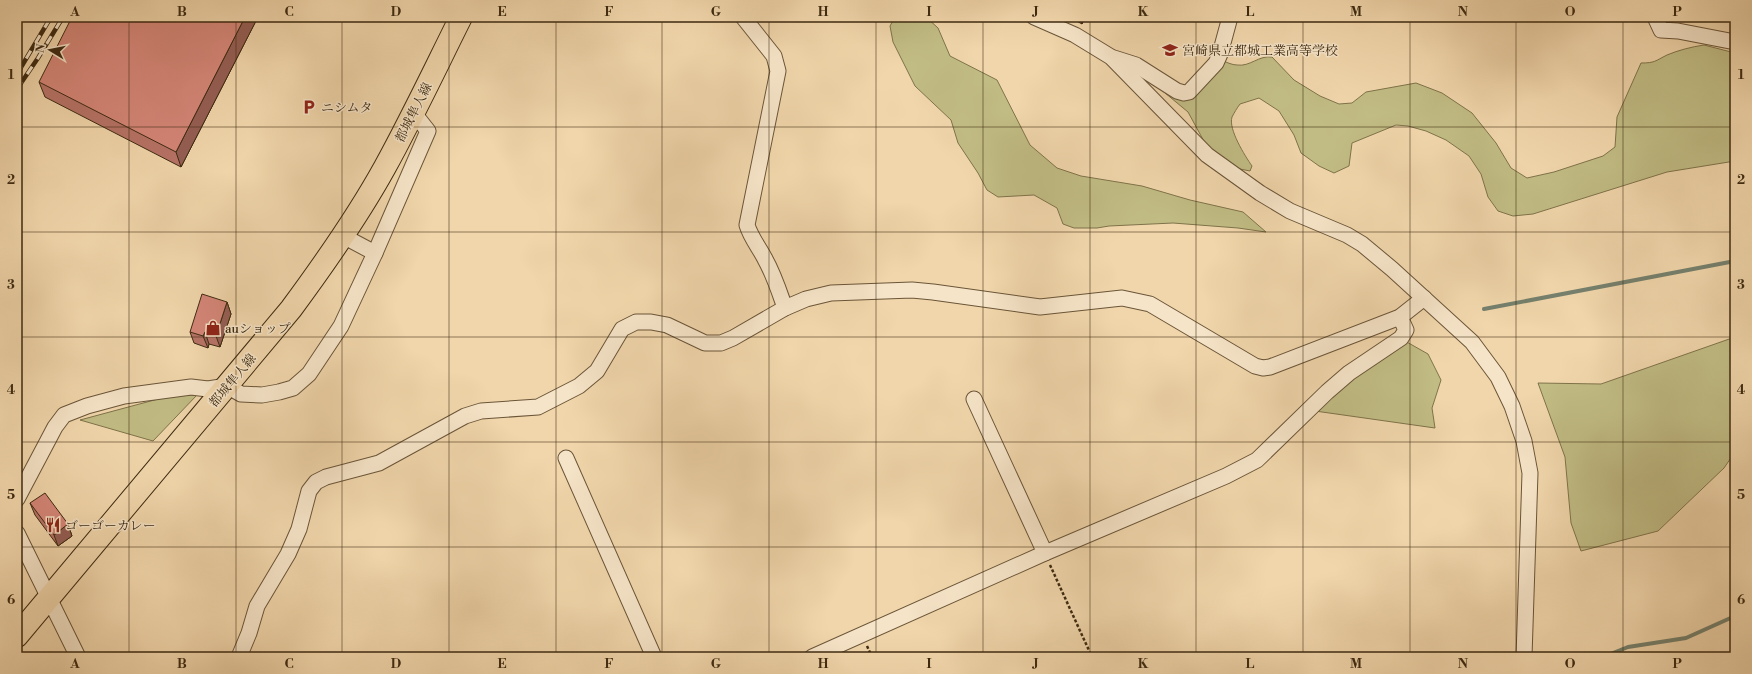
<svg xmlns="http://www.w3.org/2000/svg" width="1752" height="674" font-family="'Libre Bodoni','Noto Serif JP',serif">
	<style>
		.green { fill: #c1bc84; stroke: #7f734a }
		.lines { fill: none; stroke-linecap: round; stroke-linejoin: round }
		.stream { stroke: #75806d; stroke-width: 4 }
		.street-casing { stroke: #6a5538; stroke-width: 17 }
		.primary-casing { stroke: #3d2a11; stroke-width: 24 }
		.path { stroke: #3d2a11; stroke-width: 2.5; stroke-dasharray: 3 2; stroke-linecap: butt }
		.street { stroke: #f6e4c8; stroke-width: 15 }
		.primary { stroke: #f1d6ab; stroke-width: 22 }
		.rail-casing { stroke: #3d2a11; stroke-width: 4.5 }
		.rail { stroke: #f6e4c8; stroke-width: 3; stroke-dasharray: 9; stroke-linecap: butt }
		.wall { fill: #b77367; stroke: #3d2a11 }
		.shaded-wall { fill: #955e54; stroke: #3d2a11 }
		.building { fill: #d58678; stroke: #3d2a11 }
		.grid { fill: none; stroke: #3d2a11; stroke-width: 1; stroke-opacity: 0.55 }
		.labels { text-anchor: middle; stroke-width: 3; stroke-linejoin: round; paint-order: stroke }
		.poi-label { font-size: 13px; fill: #3d2a11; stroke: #f6e4c8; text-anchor: start }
		.street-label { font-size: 13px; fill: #3d2a11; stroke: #f6e4c8 }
		.neatline { fill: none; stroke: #3d2a11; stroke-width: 1.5 }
		.grid-label { font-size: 13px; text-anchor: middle; font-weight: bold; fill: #3d2a11 }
	</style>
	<rect width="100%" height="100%" fill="#f1d6ab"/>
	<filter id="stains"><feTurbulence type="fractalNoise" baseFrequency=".005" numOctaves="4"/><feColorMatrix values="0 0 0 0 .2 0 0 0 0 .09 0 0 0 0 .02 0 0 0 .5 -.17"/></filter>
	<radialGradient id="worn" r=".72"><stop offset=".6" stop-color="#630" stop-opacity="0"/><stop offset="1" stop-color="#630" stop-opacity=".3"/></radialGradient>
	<g class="green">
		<polygon points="895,17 926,17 938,28 950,56 997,80 1030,145 1057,168 1081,176 1142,186 1190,200 1243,212 1266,232 1238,228 1173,223 1109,226 1097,228 1074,228 1063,224 1057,208 1034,195 998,197 987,190 978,173 958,143 951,120 915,86 893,42 890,26"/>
		<path d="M1704,45L1735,53V161L1667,172L1533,214L1513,216L1498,211L1488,197L1481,174L1469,156L1446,140L1426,131L1408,126L1396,125L1352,143L1349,166L1334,173L1319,166L1301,153L1294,135L1279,111L1259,98L1240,104C1237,108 1234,113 1232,117C1228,129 1245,156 1252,166L1250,171L1235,168L1206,145L1188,112L1141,73L1176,95L1221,60C1226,62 1232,65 1237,65C1250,67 1259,55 1272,57L1294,80L1320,96L1339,104L1352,103L1366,92L1416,83L1442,93L1472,113L1496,143L1511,168L1527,178L1554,172L1603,156L1615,147L1617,117L1641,63C1655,63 1655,61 1667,55C1679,50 1691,47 1704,45Z"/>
		<polygon points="1735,337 1735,452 1724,468 1658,531 1581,551 1571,523 1565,457 1538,383 1601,384"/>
		<polygon points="1405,341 1428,354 1441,380 1432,408 1435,428 1315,411 1344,386"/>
		<polygon points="173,395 197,395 153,441 80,420"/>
	</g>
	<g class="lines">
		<g class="stream">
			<polyline points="1484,309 1735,261"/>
			<polyline points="1603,657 1628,647 1686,638 1735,616"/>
		</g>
		<g class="street-casing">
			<g id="street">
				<path d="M743,17L774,56L778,71L747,225C751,238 759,247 765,259C774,275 779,291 785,308"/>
				<polyline points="1034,17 1075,35 1111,57 1207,155 1260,193 1290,211 1347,235 1362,244 1392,269 1472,342 1498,377 1512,406 1524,441 1530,473 1524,657"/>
				<polyline points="1655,17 1661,30 1678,31 1735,42"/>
				<polyline points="1114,58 1136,65 1177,91 1184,93 1189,92 1216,63 1220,54 1230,17"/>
				<polyline points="343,236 375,253"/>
				<polyline points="974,399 1045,553"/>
				<polyline points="566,458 654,657"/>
				<polyline points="17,499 55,427 64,415 87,406 124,396 191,387 208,389 227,386 241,394 262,395 279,392 293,388 309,374 341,326 375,253 428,131 413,112"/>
				<polyline points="17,533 78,657"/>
				<polyline points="239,657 249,633 257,606 288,554 299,529 309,491 316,482 326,477 379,463 465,416 481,411 538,407 579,386 597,371 622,329 636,322 651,322 667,325 705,343 721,343 733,338 785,308 806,299 831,293 912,290 933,292 1040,307 1122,298 1150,304 1255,366 1263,368 1270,367 1400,317 1424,298"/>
				<polyline points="812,657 1045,553 1226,476 1257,460 1327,392 1349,373 1401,338 1406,330 1400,317"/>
			</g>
		</g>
		<g class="primary-casing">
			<path id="primary" d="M17,636L291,309C325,263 358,216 385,167C412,118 436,67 461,17"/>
		</g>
		<g class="path">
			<polyline points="1050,565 1092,657"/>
			<polyline points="867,646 872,657"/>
			<polyline points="1354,657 1357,657"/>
		</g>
		<use href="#street" class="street"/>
		<use href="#primary" class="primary"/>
		<g class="rail-casing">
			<g id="rail">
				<polyline points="17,74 51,17"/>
				<polyline points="17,89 38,58 63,17"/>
			</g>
		</g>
		<use href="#rail" class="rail"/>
	</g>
	<g class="wall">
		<polygon points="258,17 181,167 45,97 39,82"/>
		<polygon points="1071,17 1085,17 1082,24 1071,18"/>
		<polygon points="227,302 231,314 220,347 209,344 208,348 194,343 190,332"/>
		<polygon points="30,503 68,524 72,536 58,546 35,515"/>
	</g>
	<g class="shaded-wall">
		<polygon points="245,17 258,17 181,167 176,152"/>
		<polygon points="1079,17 1085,17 1082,24"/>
		<polygon points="227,302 231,314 220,347 216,336"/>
		<polygon points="205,332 209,344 208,348 203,336"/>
		<polygon points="68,524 72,536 58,546 54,535"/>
	</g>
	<g class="building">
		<polygon points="72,17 245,17 176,152 39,82"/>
		<polygon points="202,294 227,302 216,336 205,332 203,336 190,332"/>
		<polygon points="45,493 68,524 54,535 30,503"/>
	</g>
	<path class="grid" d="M129,17V657M236,17V657M342,17V657M449,17V657M556,17V657M662,17V657M769,17V657M876,17V657M983,17V657M1090,17V657M1196,17V657M1303,17V657M1410,17V657M1516,17V657M1623,17V657M17,127H1735M17,232H1735M17,337H1735M17,442H1735M17,547H1735"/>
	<defs>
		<g id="school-bare" transform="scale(1.2)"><path d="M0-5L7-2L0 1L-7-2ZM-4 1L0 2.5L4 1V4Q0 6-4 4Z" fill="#8f2418" stroke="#f6e4c8" stroke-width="2.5" paint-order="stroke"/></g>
		<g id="parking-bare" transform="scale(1.2)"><path d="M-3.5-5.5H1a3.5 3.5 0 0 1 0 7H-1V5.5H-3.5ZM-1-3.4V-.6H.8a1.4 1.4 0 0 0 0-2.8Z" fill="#8f2418" stroke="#f6e4c8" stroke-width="2.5" paint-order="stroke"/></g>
		<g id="shop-bare" transform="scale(1.2)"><path d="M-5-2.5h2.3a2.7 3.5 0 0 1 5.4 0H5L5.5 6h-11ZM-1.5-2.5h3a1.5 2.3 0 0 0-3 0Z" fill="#8f2418" stroke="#f6e4c8" stroke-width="2.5" paint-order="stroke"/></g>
		<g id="restaurant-bare" transform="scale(1.2)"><path d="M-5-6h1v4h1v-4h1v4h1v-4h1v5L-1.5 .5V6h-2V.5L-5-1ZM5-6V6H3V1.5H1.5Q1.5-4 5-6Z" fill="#8f2418" stroke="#f6e4c8" stroke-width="2.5" paint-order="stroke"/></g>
	</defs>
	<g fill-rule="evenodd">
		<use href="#school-bare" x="1170" y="50"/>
		<use href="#parking-bare" x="309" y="107"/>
		<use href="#shop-bare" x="213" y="328"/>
		<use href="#restaurant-bare" x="53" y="525"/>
	</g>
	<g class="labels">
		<g class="poi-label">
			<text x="1182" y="55">宮崎県立都城工業高等学校</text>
			<text x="321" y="112">ニシムタ</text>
			<text x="225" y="333">auショップ</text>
			<text x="65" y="530">ゴーゴーカレー</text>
		</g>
		<g class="street-label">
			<text transform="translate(413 112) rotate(-63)" y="5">都城隼人線</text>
			<text transform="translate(232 380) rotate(-50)" y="5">都城隼人線</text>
		</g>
	</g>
	<rect width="1752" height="674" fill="none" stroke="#f1d6ab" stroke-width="44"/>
	<g transform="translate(50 50) rotate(280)" stroke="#f6e4c8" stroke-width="3" paint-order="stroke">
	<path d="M0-3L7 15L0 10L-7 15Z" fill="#3d2a11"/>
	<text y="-6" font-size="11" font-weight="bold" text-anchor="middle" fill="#3d2a11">N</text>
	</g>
	<rect x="22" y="22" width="1708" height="630" class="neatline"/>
	<g class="grid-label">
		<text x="75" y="16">A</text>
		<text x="182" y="16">B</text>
		<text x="289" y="16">C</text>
		<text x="396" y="16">D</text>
		<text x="502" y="16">E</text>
		<text x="609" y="16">F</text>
		<text x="716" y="16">G</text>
		<text x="823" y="16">H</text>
		<text x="929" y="16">I</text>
		<text x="1036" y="16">J</text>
		<text x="1143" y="16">K</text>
		<text x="1250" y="16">L</text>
		<text x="1356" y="16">M</text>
		<text x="1463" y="16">N</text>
		<text x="1570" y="16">O</text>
		<text x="1677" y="16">P</text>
		<text x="11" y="79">1</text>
		<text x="1741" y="79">1</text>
		<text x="11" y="184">2</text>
		<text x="1741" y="184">2</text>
		<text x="11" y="289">3</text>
		<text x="1741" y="289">3</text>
		<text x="11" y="394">4</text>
		<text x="1741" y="394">4</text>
		<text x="11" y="499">5</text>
		<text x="1741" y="499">5</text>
		<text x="11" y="604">6</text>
		<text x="1741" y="604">6</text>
		<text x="75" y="668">A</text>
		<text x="182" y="668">B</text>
		<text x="289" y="668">C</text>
		<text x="396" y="668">D</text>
		<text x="502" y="668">E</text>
		<text x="609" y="668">F</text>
		<text x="716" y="668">G</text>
		<text x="823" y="668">H</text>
		<text x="929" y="668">I</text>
		<text x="1036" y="668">J</text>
		<text x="1143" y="668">K</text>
		<text x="1250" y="668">L</text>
		<text x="1356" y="668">M</text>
		<text x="1463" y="668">N</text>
		<text x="1570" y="668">O</text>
		<text x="1677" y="668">P</text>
	</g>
	<rect width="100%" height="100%" filter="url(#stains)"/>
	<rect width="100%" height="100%" fill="url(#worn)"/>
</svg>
